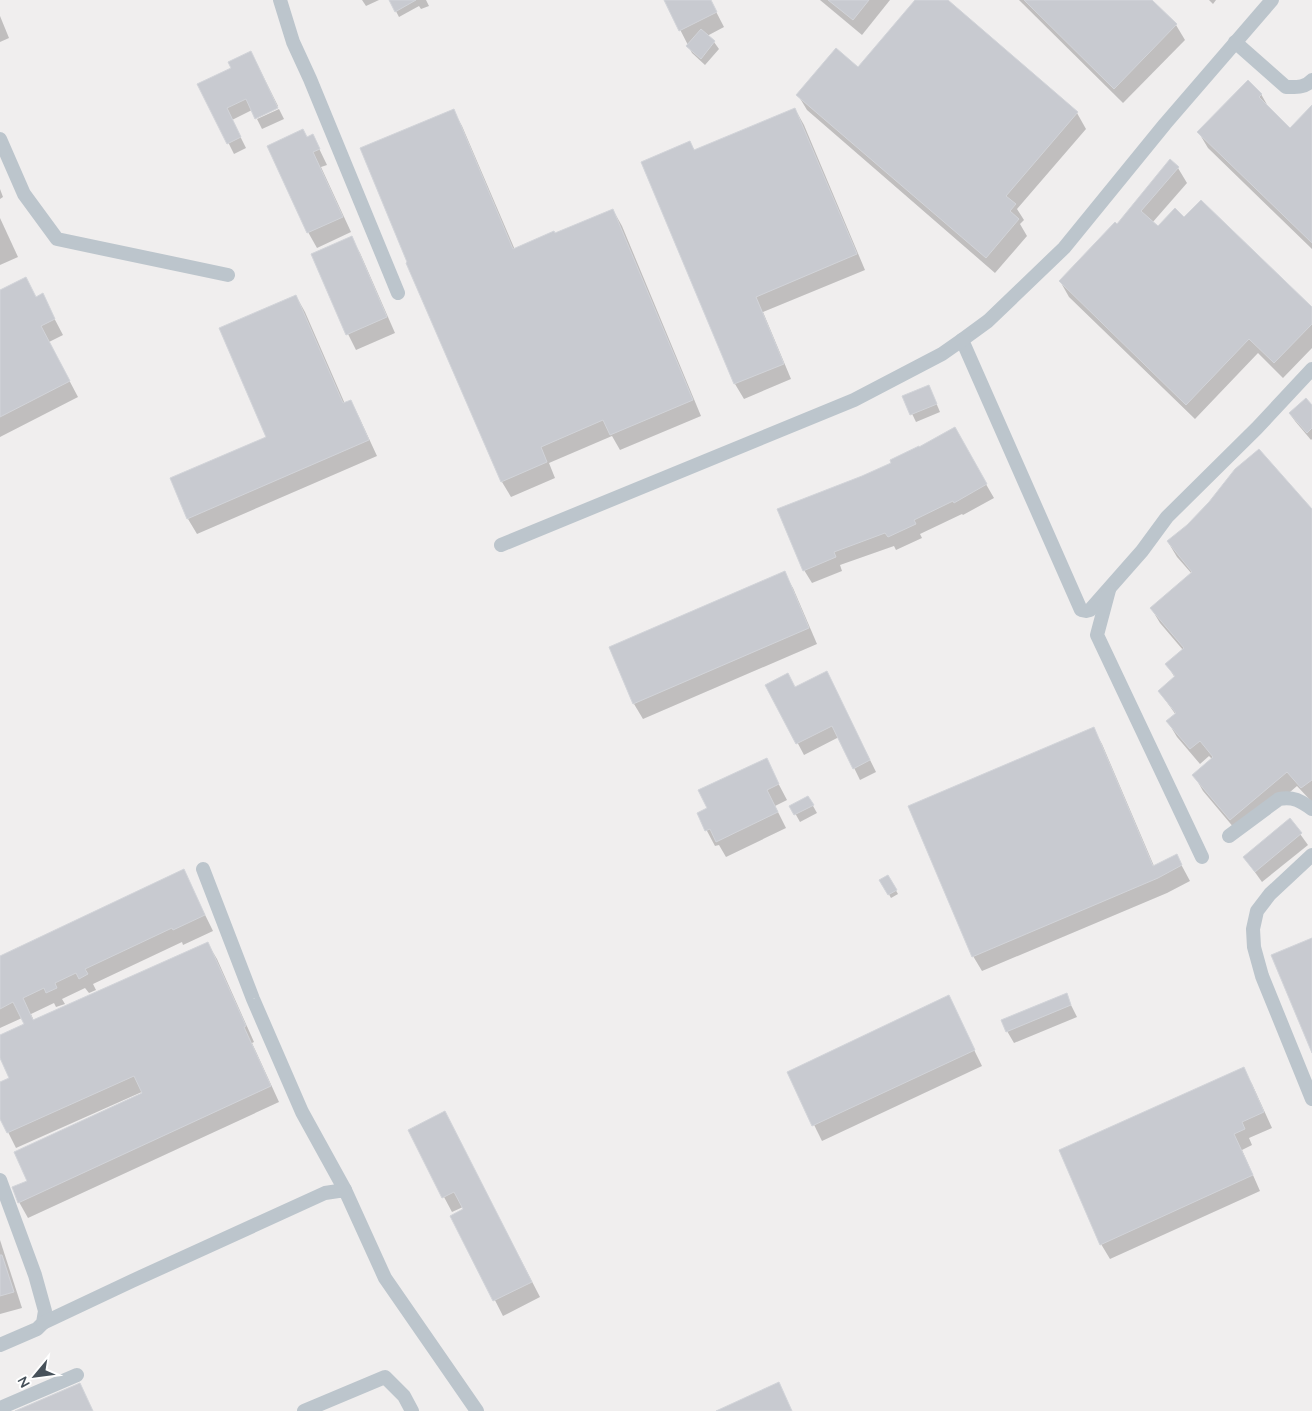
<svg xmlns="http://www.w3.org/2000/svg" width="1312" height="1411" font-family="Quicksand,sans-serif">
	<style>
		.shadow { fill: #0003 }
		.building { fill: #c8cad0; stroke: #d2d4d9 }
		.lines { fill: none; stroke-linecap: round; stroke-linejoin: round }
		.minor { stroke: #bcc5cc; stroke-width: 14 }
	</style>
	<rect width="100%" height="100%" fill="#f0eeee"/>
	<g class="shadow">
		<polygon points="362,0 379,0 366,6"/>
		<polygon points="390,0 426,0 429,6 421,9 419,6 399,17"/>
		<polygon points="665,0 710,0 724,27 707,36 714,42 719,49 705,65 692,53"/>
		<polygon points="820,0 890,0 862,35"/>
		<polygon points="917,0 946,0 1077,113 1086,129 1017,209 1024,220 1020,224 1027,236 995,273 807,110 798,95 858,69"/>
		<polygon points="1019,0 1150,0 1176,25 1185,40 1123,103"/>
		<polygon points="1209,0 1216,0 1213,4"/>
		<polygon points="0,16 9,38 0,42"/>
		<polygon points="251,52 278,106 256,117 252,110 232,120 246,148 234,154 199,84 233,68"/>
		<polygon points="1261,94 1270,110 1290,129 1312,107 1312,249 1208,148 1199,133"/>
		<polygon points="279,109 284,119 262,129 257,119"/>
		<polygon points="795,109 804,125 865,270 763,312 791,379 744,399 735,384 643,163 690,143 695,151"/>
		<polygon points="453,110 462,126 515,250 613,210 622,226 701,416 620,450 612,436 549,463 555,478 511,497 502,482 408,263"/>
		<polygon points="313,136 327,165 321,167 351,232 317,248 308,232 307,138"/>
		<polygon points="1178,168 1187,183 1152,223 1158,227 1184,219 1312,309 1312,348 1283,378 1258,353 1195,419 1069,297 1060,281"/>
		<polygon points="0,189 3,197 0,199"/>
		<polygon points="0,218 18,257 0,265"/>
		<polygon points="351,238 360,253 395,333 356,350 348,334 313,255"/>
		<polygon points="0,291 36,298 42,295 63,335 49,342 78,397 0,437"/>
		<polygon points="296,296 305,312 345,404 351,401 359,417 377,456 197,534 188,519 171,479 267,437"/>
		<polygon points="929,386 940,412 916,422 904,397"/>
		<polygon points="1312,407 1312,439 1311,440 1295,421 1290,414"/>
		<polygon points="954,429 994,498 963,515 962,514 920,534 922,538 896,550 894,546 840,565 842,571 812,583 804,570 863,477 893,463"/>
		<polygon points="1312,511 1312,802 1297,786 1240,835 1203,791 1194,775 1213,760 1209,756 1200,764 1177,737 1168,722 1176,715 1159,691 1175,678 1167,664 1183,650 1160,623 1151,608 1192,574 1177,557 1168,542"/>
		<polygon points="784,573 793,588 817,644 643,719 634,704 610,648"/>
		<polygon points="827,673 876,772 860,780 839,737 804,755 767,685 795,688"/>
		<polygon points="1093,729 1102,744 1154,866 1176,855 1190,881 1167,893 982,971 973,956"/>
		<polygon points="766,760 787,800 775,806 786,828 726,857 719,845 715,846 698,814 708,809"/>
		<polygon points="808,797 817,813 800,822 791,806"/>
		<polygon points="1290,820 1308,845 1262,882 1244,857"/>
		<polygon points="183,870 213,931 183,945 182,942 93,984 96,990 89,993 85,988 62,999 65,1004 56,1007 54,1003 31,1014 34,1021 208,944 217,959 254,1042 252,1043 279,1102 28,1218 19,1202 29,1182 145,1094 144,1091 16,1148 0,1116 0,1084 11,1079 0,1054 0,1036 26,1025 22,1018 0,1028 0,957"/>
		<polygon points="888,877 898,894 891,898 881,880"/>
		<polygon points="1066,995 1077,1017 1014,1043 1007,1031"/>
		<polygon points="948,997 982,1066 822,1141 788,1072"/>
		<polygon points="1243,1069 1252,1084 1272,1128 1249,1138 1252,1145 1242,1150 1260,1191 1110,1259 1101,1244"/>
		<polygon points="445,1113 540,1297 503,1316 452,1216 464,1210 463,1207 452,1212 444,1197"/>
		<polygon points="0,1240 22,1308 0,1314"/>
	</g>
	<g class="building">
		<polygon points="389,0 416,0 395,12"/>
		<polygon points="664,0 711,0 717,12 679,31"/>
		<polygon points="828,0 869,0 853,20"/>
		<polygon points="915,0 948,0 1078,112 1006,196 1016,204 1010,211 1019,219 986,258 796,95 836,48 858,67"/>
		<polygon points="1024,0 1152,0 1177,24 1114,89"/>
		<polygon points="701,29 715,41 701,59 686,46"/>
		<polygon points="251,51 278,108 255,119 246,99 227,108 241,137 227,144 197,84 231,68 228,62"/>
		<polygon points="1248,80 1262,94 1259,97 1290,128 1312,105 1312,243 1197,132"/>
		<polygon points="795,108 857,254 756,297 784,364 734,384 641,162 690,141 694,150"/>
		<polygon points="454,109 513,249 554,231 555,233 613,209 693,400 610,435 603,420 541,447 547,462 501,482 406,263 407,262 360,148"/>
		<polygon points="303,129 307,137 313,134 320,149 313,152 343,217 307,233 267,146"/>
		<polygon points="1170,159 1179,167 1141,211 1158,226 1175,208 1184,217 1201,200 1312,307 1312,324 1274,363 1249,339 1186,405 1059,281 1115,222 1117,224"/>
		<polygon points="352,236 387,317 346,335 311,254"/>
		<polygon points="26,277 36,297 43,293 55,319 41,326 70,381 0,417 0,290"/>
		<polygon points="296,295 343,403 351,400 369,440 187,519 170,478 266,437 219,328"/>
		<polygon points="929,385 937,404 910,415 902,396"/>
		<polygon points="1306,398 1312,405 1312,428 1307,433 1289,413"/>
		<polygon points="955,427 987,484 954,503 953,501 914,520 916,524 888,537 885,533 834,552 836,557 803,571 777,509 862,476 891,463 890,460 919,446 919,447"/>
		<polygon points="1259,449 1312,509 1312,780 1301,788 1287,772 1230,820 1192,775 1213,757 1200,741 1190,749 1166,721 1176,713 1158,691 1175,676 1165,664 1184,648 1150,608 1192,572 1167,541 1187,525 1209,502 1235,469"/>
		<polygon points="785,571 809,628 633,704 609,647"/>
		<polygon points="827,671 870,760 853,769 832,726 796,744 765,685 788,673 795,687"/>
		<polygon points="1094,727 1153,866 1177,854 1182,865 1158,878 972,957 908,806"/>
		<polygon points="767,758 779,784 767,790 778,812 716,842 710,829 705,831 697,813 707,808 698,790"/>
		<polygon points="808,796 814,805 794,815 789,806"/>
		<polygon points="1290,818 1302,833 1255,872 1243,857"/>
		<polygon points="184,869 205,915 173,930 172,928 85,969 88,974 79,979 76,973 55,983 57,988 46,993 44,988 23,998 33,1020 208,942 246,1026 244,1027 271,1086 18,1203 12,1187 27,1181 14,1152 142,1093 134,1076 7,1133 0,1119 0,1082 9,1078 0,1058 0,1035 24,1024 13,1002 0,1009 0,956"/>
		<polygon points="888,875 897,890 888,895 879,880"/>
		<polygon points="1312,938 1312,1053 1271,955"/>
		<polygon points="1067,993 1071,1005 1006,1032 1001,1020"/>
		<polygon points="949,995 975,1050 812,1126 787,1072"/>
		<polygon points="1244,1067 1264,1112 1242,1122 1245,1129 1234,1134 1253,1175 1100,1245 1059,1150"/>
		<polygon points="445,1111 532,1282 493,1301 450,1216 463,1209 454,1192 442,1198 408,1130"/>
		<polygon points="0,1255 2,1255 14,1292 0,1296"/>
		<polygon points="779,1382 792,1411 716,1411"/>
		<polygon points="80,1383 93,1411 15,1411"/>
	</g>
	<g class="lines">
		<g class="minor">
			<polyline points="280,0 293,42 310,79 398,293"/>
			<path d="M1235,42L1286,87C1296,87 1305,88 1312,80"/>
			<polyline points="0,139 24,194 57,239 228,275"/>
			<polyline points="962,340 1081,610 1086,611 1090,610 1142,551 1167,517 1257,428 1312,369"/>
			<polyline points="501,545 854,400 942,354 962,340 988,321 1064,248 1165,124 1272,0"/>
			<polyline points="1109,590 1097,635 1202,857"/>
			<path d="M1229,836L1279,799C1293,796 1301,801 1312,809"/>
			<polyline points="1312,855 1270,894 1257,911 1253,929 1254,947 1262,976 1312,1099"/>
			<polyline points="203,869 253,999 302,1112 345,1190"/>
			<polyline points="0,1180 35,1275 45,1311 43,1323 37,1329 0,1345"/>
			<polyline points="43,1323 132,1281 325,1193 345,1190 385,1278 477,1411"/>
			<polyline points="0,1408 77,1375"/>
			<polyline points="304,1411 385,1377 404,1396 412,1411"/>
		</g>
	</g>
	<g transform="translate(35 1376) rotate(241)" stroke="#ffffff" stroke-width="4" paint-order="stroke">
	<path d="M0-4L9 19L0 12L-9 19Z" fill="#47515a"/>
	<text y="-8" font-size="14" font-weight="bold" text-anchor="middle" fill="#47515a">N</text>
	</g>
</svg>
